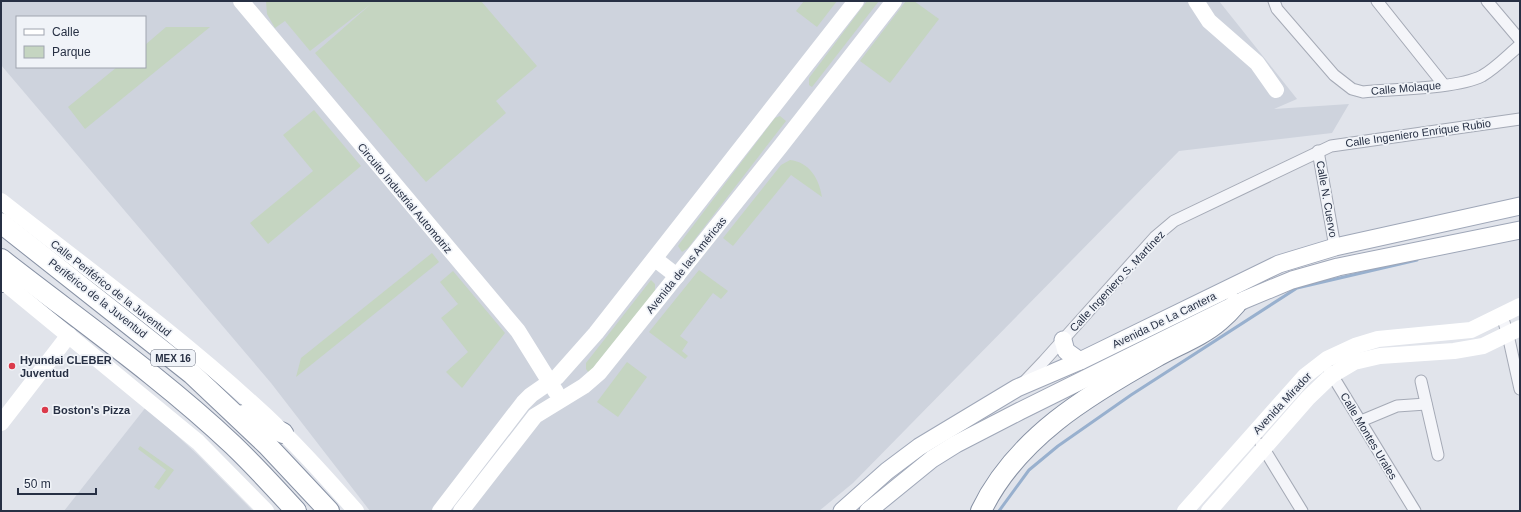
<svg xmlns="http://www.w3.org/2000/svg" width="1521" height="512" font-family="Helvetica,sans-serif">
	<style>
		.built { fill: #ced3dd; fill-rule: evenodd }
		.green { fill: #c5d5c1 }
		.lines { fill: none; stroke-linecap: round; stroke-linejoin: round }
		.stream { stroke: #98b0ce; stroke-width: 3 }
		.street-casing { stroke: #a5aab6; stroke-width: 13 }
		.primary-casing { stroke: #9fa7b8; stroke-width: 19 }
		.highway-casing { stroke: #8690a3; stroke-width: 22 }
		.street { stroke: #f4f5f9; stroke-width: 11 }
		.secondary { stroke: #fff; stroke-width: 16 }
		.primary { stroke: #fff; stroke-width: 17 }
		.highway { stroke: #fff; stroke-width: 20 }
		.poi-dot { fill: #db3a4b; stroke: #f0f3f8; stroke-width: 1.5 }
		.labels { text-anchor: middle; stroke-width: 3.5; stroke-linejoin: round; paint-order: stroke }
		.shield { fill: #f0f3f8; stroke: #636a7a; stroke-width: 1 }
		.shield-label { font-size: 10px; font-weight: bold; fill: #273044 }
		.street-label { font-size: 11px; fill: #273044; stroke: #f0f3f8 }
		.poi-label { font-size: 11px; font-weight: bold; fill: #273044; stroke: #f0f3f8; text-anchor: start }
	</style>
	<rect width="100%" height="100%" fill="#e1e4eb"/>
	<g class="built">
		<path d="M1,1H1219L1297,99L1274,109L1349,104L1332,133L1179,151L853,483L819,511H370L271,383L1,65ZM17,17H145V67H17Z"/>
		<polygon points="146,407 198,455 253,511 64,511"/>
	</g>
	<g class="green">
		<polygon points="266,1 481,1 537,66 496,101 506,113 426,182 315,53 371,4 310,51 285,21 275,28 267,14"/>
		<polygon points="804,1 837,1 817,27 796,11"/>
		<polygon points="867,1 879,1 812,87 809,85 809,78"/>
		<polygon points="906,1 914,1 939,19 890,83 860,61"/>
		<polygon points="166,27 210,27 85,129 68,107 117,67 145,67 145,45"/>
		<polygon points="314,110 361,166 268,244 250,223 313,171 283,135"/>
		<polygon points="780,116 786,121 688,248 682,252 678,246 680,243 775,118"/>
		<path d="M790,160C809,162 819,178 822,197L791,175L733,246L723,238L781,165Z"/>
		<polygon points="432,253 439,262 296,377 301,358"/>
		<polygon points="699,270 728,291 721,299 713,293 680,336 688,342 682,351 688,356 685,359 649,332"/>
		<polygon points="453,271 505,333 462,388 446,372 468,352 441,318 458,304 440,282"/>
		<polygon points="651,280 655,284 655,291 589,373 586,369 586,363"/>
		<polygon points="627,362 647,377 618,417 597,402"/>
		<polygon points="140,446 174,470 159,490 154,487 166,470 138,449"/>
	</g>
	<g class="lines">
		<polyline class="stream" points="999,511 1029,470 1058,446 1131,395 1297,288 1417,260"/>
		<g class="street-casing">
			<g id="street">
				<path d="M1274,1L1277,9L1334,75L1352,89L1363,92C1393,89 1456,89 1482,76C1496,68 1508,55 1520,45"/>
				<polyline points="1377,1 1444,85"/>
				<polyline points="1487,1 1520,40"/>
				<polyline points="1318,151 1335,247"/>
				<polyline points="1502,316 1508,335 1520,389"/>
				<polyline points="1329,370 1415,511"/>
				<polyline points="1421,381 1438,455"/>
				<polyline points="1024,382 1044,361 1155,237 1174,221 1331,146 1520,119"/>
				<polyline points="1361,421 1397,406 1426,404"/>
				<polyline points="1261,444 1302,511"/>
			</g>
		</g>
		<g class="primary-casing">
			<g id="primary">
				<polyline points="1063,340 1066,351 1080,361"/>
				<polyline points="842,511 887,471 919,447 1017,388 1080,361 1279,264 1335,247 1520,206"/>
				<polyline points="868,511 932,459 956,444 1020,411 1244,300 1292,280 1338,267 1520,230"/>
			</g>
		</g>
		<g class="highway-casing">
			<g id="highway">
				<polyline points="1,223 192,374 267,445 329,511"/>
				<path d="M1,259C79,320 161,377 233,445C255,466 276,489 296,511"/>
				<polyline points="1,278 3,282"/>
				<polyline points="243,415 283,433"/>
				<path d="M981,511C1016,438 1088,395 1156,357C1175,346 1202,336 1219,321C1225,316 1231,310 1236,304"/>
			</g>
		</g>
		<use href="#street" class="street"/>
		<g class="secondary">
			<polyline points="241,1 518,331 556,392"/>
			<polyline points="1196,1 1209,21 1257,63 1276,90"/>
			<path d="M1,201C86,268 174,332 253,404C290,437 323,474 356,511"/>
			<polyline points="655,259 677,276"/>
			<polyline points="1,280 198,442 266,511"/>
			<polyline points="1,423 69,335"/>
			<polyline points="440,511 523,403 531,395 557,377 596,333 856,1"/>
			<polyline points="461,511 535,416 584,386 599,373 780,147 894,1"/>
			<polyline points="1185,511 1305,376 1327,359 1355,346 1378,339 1471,330 1520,306"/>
			<polyline points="1209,511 1308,398 1332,375 1354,362 1380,356 1454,351 1483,346 1520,328"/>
		</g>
		<use href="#primary" class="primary"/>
		<use href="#highway" class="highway"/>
	</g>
	<g class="poi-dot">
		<circle cx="12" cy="366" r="4"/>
		<circle cx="45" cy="410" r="4"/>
	</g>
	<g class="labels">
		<rect class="shield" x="151" y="350" width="44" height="16" rx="3"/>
		<g class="shield-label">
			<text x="173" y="362">MEX 16</text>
		</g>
		<g class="street-label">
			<text transform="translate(1406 88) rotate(-5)" y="4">Calle Molaque</text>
			<text transform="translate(1418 133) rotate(-8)" y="4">Calle Ingeniero Enrique Rubio</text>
			<text transform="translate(405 198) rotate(50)" y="4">Circuito Industrial Automotriz</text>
			<text transform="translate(1327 199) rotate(80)" y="4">Calle N. Cuervo</text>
			<text transform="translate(686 265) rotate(-51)" y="4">Avenida de las Américas</text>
			<text transform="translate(1117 281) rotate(-47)" y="4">Calle Ingeniero S. Martínez</text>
			<text transform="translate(111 288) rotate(38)" y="4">Calle Periférico de la Juventud</text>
			<text transform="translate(98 298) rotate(38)" y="4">Periférico de la Juventud</text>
			<text transform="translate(1164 320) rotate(-26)" y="4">Avenida De La Cantera</text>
			<text transform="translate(1282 403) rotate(-47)" y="4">Avenida Mirador</text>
			<text transform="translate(1369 436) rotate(59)" y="4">Calle Montes Urales</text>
		</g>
		<g class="poi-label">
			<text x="20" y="364">Hyundai CLEBER<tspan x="20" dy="13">Juventud</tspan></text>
			<text x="53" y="414">Boston's Pizza</text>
		</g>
	</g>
	<rect width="1521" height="512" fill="none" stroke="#273044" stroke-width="4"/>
	<rect x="16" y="16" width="130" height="52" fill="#f0f3f8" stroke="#a0a5b0"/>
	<rect x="24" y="29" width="20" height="6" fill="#ffffff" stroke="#a0a5b0"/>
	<text x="52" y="36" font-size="12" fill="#273044">Calle</text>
	<rect x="24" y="46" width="20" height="12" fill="#c5d5c1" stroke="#a0a5b0"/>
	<text x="52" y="56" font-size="12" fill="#273044">Parque</text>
	<path d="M18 488v6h78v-6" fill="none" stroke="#273044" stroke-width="2"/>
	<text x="24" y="488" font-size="12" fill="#273044" stroke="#f0f3f8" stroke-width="3" paint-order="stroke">50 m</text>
</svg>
